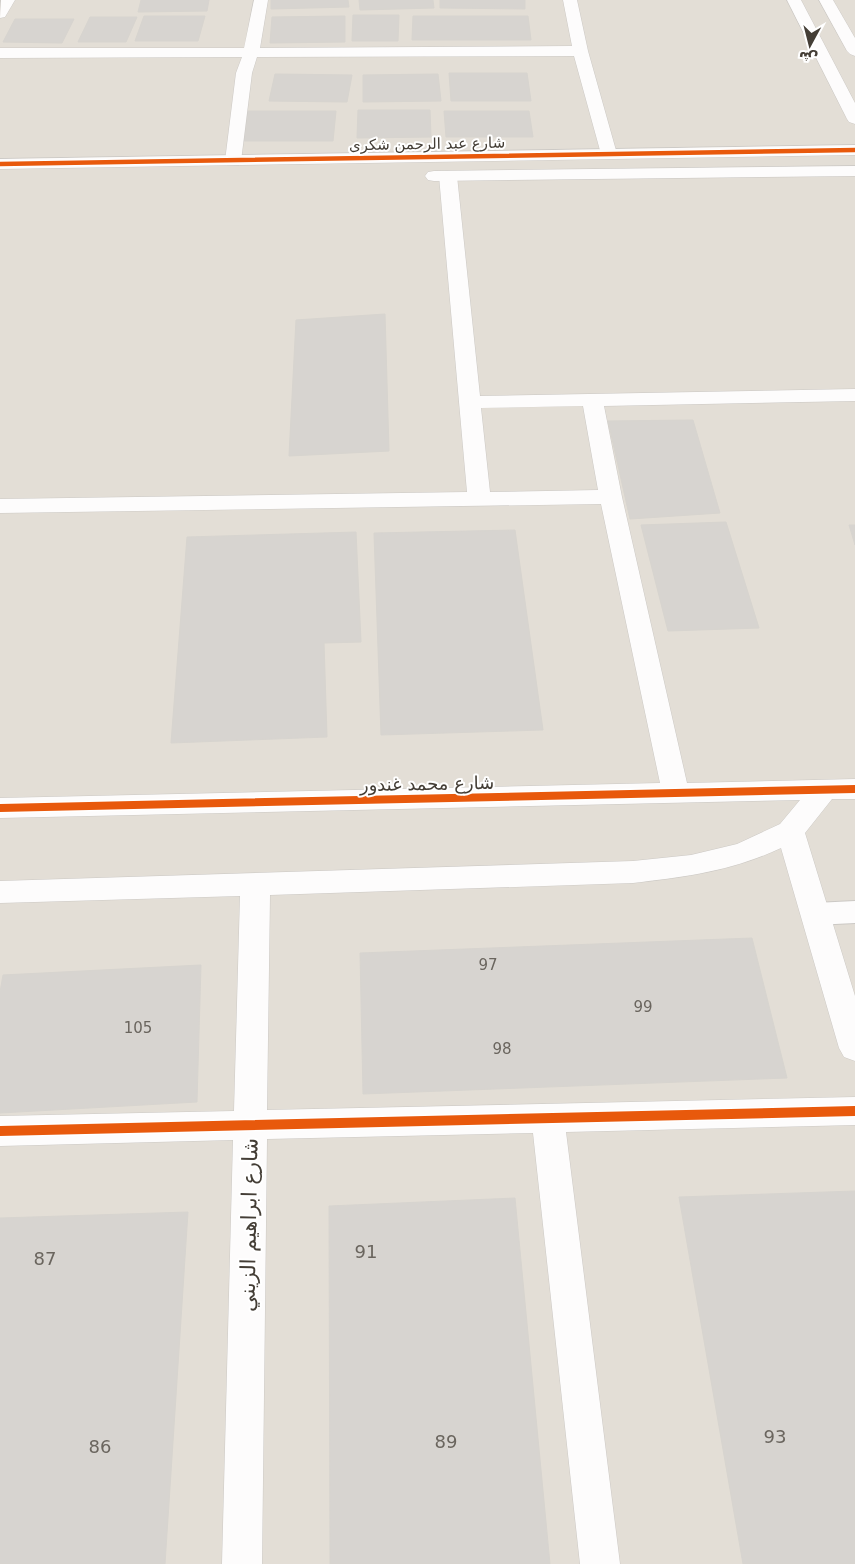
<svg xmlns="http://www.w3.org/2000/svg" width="855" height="1564" font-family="'DejaVu Sans','Noto Naskh Arabic',sans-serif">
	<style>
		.residential { fill: #e3ded6 }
		.building { fill: #d7d4d0; stroke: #d7d4cf }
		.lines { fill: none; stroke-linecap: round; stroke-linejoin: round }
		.service-casing { stroke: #ccc9c5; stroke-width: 2 }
		.minor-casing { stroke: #ccc9c5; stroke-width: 1 }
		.tertiary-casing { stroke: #ccc9c5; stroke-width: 1 }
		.service { fill: #fdfcfc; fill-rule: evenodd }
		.minor { fill: #fdfcfc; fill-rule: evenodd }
		.tertiary { fill: #fdfcfc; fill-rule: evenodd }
		.cycleway-far2-casing { stroke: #fff; stroke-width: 6 }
		.cycleway-far1-casing { stroke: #fff; stroke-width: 11 }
		.cycleway-casing { stroke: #fff; stroke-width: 13 }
		.cycleway-far2 { stroke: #e8590c; stroke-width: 4.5 }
		.cycleway-far1 { stroke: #e8590c; stroke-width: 8 }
		.cycleway { stroke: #e8590c; stroke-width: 10 }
		.labels { text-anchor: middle; stroke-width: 4; stroke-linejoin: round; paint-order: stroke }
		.far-street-label { font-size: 15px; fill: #443e36; stroke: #fff }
		.number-label { font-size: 15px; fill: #6a655e }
		.street-label { font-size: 18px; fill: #443e36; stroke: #fff }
		.near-number-label { font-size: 18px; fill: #6a655e }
		.near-street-label { font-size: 21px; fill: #443e36; stroke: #fff }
	</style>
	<rect width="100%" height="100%" fill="#efede9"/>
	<rect class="residential" x="0" y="0" width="855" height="1564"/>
	<g class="building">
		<polygon points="141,0 209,0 207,11 138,12"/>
		<polygon points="271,0 348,0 349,7 271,9"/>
		<polygon points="359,0 433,0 434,8 360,10"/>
		<polygon points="440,0 525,0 525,9 440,8"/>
		<polygon points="353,15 399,15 398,41 352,41"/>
		<polygon points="144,16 205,16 198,41 135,41"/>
		<polygon points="345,16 345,42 270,43 272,17"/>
		<polygon points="413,16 528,16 531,40 412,40"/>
		<polygon points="90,17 137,17 126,42 78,42"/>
		<polygon points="15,19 74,19 62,43 3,42"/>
		<polygon points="449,73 527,73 531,101 451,101"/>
		<polygon points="275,74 352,75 347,102 269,101"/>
		<polygon points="438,74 441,101 363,102 363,75"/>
		<polygon points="358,110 430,110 431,137 357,138"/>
		<polygon points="246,111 336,111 333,141 240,141"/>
		<polygon points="444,111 529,111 533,137 446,137"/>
		<polygon points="385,314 389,451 289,456 296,320"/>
		<polygon points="693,420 720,513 630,519 608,421"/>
		<polygon points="726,522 759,628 668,631 641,525"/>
		<polygon points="849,525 855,525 855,545"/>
		<polygon points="515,530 543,730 381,735 374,533"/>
		<polygon points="356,532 361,642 324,643 327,737 171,743 187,537"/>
		<polygon points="752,938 787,1078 363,1094 360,953"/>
		<polygon points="201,965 197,1102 0,1113 0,992 3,975"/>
		<polygon points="855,1191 855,1564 743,1564 679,1197"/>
		<polygon points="515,1198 550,1564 330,1564 329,1206"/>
		<polygon points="188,1212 165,1564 0,1564 0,1218"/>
	</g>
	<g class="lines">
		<g class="service-casing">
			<polygon id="service" points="855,901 855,923 815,925 805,922 801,914 805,906 815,903"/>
		</g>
		<g class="minor-casing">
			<g id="minor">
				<polygon points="1,0 15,0 5,17 0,18"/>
				<polygon points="254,0 268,0 260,48 572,46 563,0 577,0 588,51 617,154 615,158 603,158 601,154 574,56 257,57 252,73 241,161 239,165 227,165 225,161 236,73 242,57 0,58 0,48 244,48"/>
				<path d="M448,171L454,172L457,176L480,396L855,389V401L604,406L622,497L687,783L855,779V799H832L805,833L855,996V1061L844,1057L839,1048L781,848C732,871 686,877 633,883L270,895L267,1110L855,1097V1125L566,1132L620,1564H580L533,1133L267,1139L262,1564H222L233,1140L0,1146V1116L234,1111L240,896L0,903V881L633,861L691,855L737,844L780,824L800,800L0,818V798L660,783L601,504L0,513V499L467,492L439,176L442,172ZM583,406L598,490L490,492L481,408Z"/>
			</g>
		</g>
		<g class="tertiary-casing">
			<g id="tertiary">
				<polygon points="787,0 801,0 855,103 855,124 849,122 847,119"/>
				<polygon points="819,0 833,0 855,38 855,56 850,54 847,51"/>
				<polygon points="855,145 855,155 0,169 0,159"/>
				<polygon points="855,166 855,176 434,181 428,180 425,176 428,172 434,171"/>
			</g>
		</g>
		<use href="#service" class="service"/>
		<use href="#minor" class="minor"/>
		<use href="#tertiary" class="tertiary"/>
		<g class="cycleway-far2-casing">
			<polyline id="cycleway-far2" points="0,164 855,150"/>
		</g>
		<g class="cycleway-far1-casing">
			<polyline id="cycleway-far1" points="0,808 855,789"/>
		</g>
		<g class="cycleway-casing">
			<polyline id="cycleway" points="0,1131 855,1111"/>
		</g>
		<use href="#cycleway-far2" class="cycleway-far2"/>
		<use href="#cycleway-far1" class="cycleway-far1"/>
		<use href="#cycleway" class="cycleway"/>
	</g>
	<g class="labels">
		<g class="far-street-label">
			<text transform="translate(427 144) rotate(-1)" y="5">شارع عبد الرحمن شكرى</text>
		</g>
		<g class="number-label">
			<text x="488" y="970">97</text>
			<text x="643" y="1012">99</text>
			<text x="138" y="1033">105</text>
			<text x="502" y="1054">98</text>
		</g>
		<g class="street-label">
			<text transform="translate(427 784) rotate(-1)" y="6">شارع محمد غندور</text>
		</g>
		<g class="near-number-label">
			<text x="366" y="1258">91</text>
			<text x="45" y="1265">87</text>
			<text x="775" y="1443">93</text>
			<text x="446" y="1448">89</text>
			<text x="100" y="1453">86</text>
		</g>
		<g class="near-street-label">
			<text transform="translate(249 1225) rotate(-89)" y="7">شارع ابراهيم الزيني</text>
		</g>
	</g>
	<g transform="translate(810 45) rotate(187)" stroke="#ffffff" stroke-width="4" paint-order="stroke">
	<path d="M0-4L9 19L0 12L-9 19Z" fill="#443e36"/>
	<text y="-8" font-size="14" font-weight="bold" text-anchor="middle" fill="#443e36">ش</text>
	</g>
</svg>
